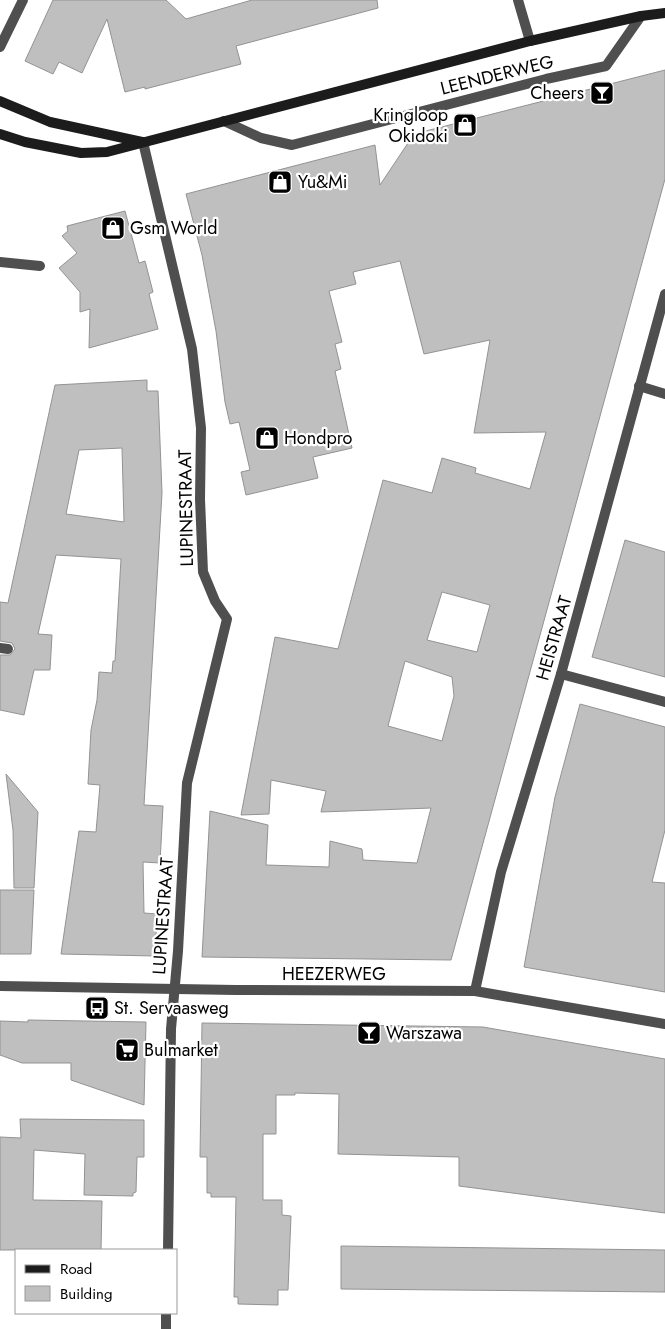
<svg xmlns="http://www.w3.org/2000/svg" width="665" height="1329" font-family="Jost,sans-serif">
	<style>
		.building { fill: #bfbfbf; stroke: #939393; fill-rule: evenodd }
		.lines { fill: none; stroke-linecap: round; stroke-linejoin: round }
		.service { stroke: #4f4f4f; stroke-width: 10 }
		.minor { stroke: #4f4f4f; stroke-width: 10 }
		.tertiary { stroke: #4f4f4f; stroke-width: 10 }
		.secondary { stroke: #1c1c1c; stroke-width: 10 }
		.labels { text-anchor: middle; stroke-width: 4.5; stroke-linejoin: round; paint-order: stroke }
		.street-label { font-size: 18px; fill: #000; stroke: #fff }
		.poi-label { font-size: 18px; fill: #000; stroke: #fff; text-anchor: start }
	</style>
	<rect width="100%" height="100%" fill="#fff"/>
	<g class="building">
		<polygon points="53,0 166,0 186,19 252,0 377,0 378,8 236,46 241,64 145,89 145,87 125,92 107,19 82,73 59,62 53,74 25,61"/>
		<path d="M665,70V179L451,960L202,957L210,811L268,825L266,865L329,867L330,841L362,849L363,860L417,863L431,808L321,812L326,791L271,780L269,814L241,815L275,637L338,649L383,480L432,493L442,458L476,468L475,473L530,489L546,432L474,433L490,340L424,354L400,261L353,272L356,284L329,291L342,342L335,344L341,369L335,371L352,448L313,457L318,478L246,495L241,472L250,470L239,422L230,424L225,402L216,331L202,255L186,194L375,145L380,185L414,134ZM442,592L490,605L477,652L427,640ZM405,661L452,677L454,696L442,741L388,726Z"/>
		<polygon points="125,211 139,263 145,261 153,292 149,294 158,329 89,348 90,309 80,312 80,292 59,268 77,253 62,236 68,231 67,226"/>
		<path d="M147,380V391H158L162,493L144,805L163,806L160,863L143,862L144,913L157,914L155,956L61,954L79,831L96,832L100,785L88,784L91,730L97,700L99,672L112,673L113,661H115L121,559L56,555L38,634L52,635L50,670H34L24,715L0,710V655H10L15,649L12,643L0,641V602L8,603L55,385ZM122,448L124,522L66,514L79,450Z"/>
		<polygon points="625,540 665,552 665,677 592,657"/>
		<polygon points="580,704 665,727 665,830 652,882 665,883 665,992 524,967 555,797"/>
		<polygon points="6,774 38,812 34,888 14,888 13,830"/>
		<polygon points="0,890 34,890 31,954 0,954"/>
		<polygon points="28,1020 146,1022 144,1105 71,1080 71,1063 22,1063 0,1055 0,1021 28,1022"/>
		<polygon points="202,1023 483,1027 665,1059 665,1213 459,1186 459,1157 338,1154 339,1094 295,1093 295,1095 276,1095 276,1134 263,1134 263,1200 282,1200 282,1215 291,1216 288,1290 278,1290 278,1305 238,1304 238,1297 234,1297 236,1197 211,1197 211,1193 207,1193 207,1157 200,1157"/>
		<polygon points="20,1119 144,1120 144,1157 137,1157 136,1192 133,1193 133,1196 84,1195 85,1154 34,1150 33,1200 102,1201 101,1250 0,1250 0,1137 21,1138"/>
		<polygon points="341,1246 665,1250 665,1292 341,1289"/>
	</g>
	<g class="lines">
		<g class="service">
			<polyline points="0,262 40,266"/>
			<polyline points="0,648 8,649"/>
		</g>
		<g class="minor">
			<polyline points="518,0 530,41"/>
			<polyline points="0,47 23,0"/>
			<polyline points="224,121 261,138 292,145 546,79 606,66 641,16"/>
			<polyline points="143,142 192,349 201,428 200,499 203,572 215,601 227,619 187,783 178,951 171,1029 168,1250"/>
			<polyline points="639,386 665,394"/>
			<polyline points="561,674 665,702"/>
			<polyline points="475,991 501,872 561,674 665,294"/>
			<polyline points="166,1329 166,1313"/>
		</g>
		<polyline class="tertiary" points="0,986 236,990 475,991 665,1024"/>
		<g class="secondary">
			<polyline points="0,101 50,122 142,142"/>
			<polyline points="0,134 25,142 81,153 107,152 530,41 641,16 665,13"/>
		</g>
	</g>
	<defs>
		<g id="bar-square" transform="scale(1.25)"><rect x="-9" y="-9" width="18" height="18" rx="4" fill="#000" stroke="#fff"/><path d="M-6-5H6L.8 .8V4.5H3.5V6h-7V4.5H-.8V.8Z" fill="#fff"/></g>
		<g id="shop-square" transform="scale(1.25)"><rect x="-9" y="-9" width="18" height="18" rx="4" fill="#000" stroke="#fff"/><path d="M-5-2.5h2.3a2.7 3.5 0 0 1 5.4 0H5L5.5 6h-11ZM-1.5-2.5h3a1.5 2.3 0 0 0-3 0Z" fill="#fff"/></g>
		<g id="bus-square" transform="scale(1.25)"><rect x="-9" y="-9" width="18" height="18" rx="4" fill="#000" stroke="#fff"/><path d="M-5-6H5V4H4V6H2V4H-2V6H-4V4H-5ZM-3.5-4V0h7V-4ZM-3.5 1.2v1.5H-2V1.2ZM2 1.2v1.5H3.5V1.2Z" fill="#fff"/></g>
		<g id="supermarket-square" transform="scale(1.25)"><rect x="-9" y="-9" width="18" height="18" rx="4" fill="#000" stroke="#fff"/><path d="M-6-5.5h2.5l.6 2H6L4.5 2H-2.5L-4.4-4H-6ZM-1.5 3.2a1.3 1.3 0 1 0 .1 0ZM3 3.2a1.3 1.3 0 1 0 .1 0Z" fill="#fff"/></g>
	</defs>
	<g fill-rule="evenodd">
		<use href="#bar-square" x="602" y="93"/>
		<use href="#shop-square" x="465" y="125"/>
		<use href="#shop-square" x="280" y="182"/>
		<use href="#shop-square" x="113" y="228"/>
		<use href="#shop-square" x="267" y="438"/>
		<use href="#bus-square" x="97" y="1008"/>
		<use href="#bar-square" x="369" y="1033"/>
		<use href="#supermarket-square" x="127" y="1050"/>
	</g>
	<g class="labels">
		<g class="street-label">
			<text transform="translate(497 75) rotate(-14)" y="6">LEENDERWEG</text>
			<text transform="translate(186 508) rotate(-91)" y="6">LUPINESTRAAT</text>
			<text transform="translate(554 638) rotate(-74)" y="6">HEISTRAAT</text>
			<text transform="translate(163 916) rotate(-86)" y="6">LUPINESTRAAT</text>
			<text x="334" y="980">HEEZERWEG</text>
		</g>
		<g class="poi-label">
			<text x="584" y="99" text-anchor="end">Cheers</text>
			<text x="448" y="121" text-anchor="end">Kringloop<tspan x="448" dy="21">Okidoki</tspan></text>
			<text x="298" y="188">Yu&amp;Mi</text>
			<text x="130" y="234">Gsm World</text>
			<text x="284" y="444">Hondpro</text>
			<text x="114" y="1014">St. Servaasweg</text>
			<text x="386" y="1039">Warszawa</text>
			<text x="144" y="1056">Bulmarket</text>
		</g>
	</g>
	<rect x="15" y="1249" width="162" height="65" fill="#ffffff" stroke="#999999"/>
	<rect x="25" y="1265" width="25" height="8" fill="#1c1c1c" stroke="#999999"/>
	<text x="60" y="1274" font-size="15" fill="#000000">Road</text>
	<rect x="25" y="1286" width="25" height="15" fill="#bfbfbf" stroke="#999999"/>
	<text x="60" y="1299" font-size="15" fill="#000000">Building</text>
</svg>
